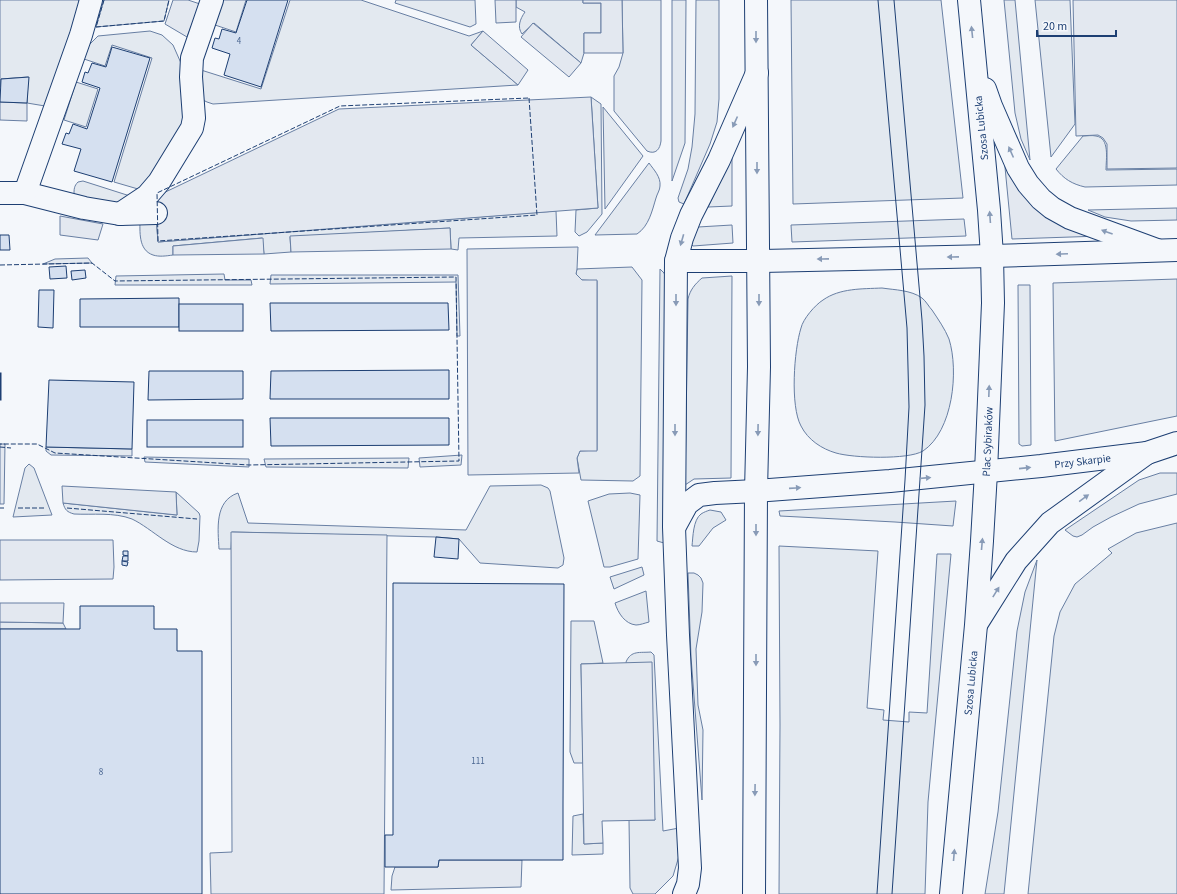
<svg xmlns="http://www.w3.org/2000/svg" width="1177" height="894" font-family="'Source Sans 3',sans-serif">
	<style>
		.green { fill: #e3e9f0; stroke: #687fa3 }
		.parking { fill: #e3e8f0; stroke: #687fa3 }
		.building { fill: #d5e0f0; stroke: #1d3f73 }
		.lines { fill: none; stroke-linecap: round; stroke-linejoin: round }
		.minor-casing { stroke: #1d3f73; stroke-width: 24 }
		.tertiary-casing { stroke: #1d3f73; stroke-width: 24 }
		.primary-casing { stroke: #1d3f73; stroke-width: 24 }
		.minor { stroke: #f4f7fb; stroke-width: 22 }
		.tertiary { stroke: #f4f7fb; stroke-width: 22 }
		.primary { stroke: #f4f7fb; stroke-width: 22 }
		.tram { stroke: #1d3f73; stroke-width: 1 }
		.fence { stroke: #1d3f73; stroke-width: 1; stroke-dasharray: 5 2; stroke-linecap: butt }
		.oneway { fill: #889bb7 }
		.labels { text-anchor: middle; stroke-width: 3; stroke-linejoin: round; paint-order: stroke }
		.number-label { font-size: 9px; fill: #4b6792 }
		.street-label { font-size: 11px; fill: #1d3f73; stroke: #f4f7fb }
	</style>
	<rect width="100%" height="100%" fill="#f4f7fb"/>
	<g class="green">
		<polygon points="0,0 79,0 81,7 45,106 27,103 28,77 1,79 0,87"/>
		<polygon points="104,0 169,0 164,21 96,27"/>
		<polygon points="223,0 246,0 236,32 215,25"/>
		<polygon points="290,0 361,0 469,36 483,31 471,45 518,85 213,104 207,102 201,99 201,70 261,89"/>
		<polygon points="396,0 475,0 476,24 470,27 395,3"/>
		<path d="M516,0H583V3H601V33H584V53L581,63L534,23L522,34C517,27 520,19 525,12L516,7Z"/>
		<path d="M622,0H661V141C660,149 656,155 647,151L614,111V76L619,67L623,53Z"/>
		<polygon points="672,0 686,0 685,143 672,181"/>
		<polygon points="696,0 719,0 719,99 717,122 710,144 684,204 679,202 678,198 688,169 692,147 695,114"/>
		<polygon points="791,0 941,0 963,198 793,204"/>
		<polygon points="1004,0 1015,0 1030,160 1021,139 1015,113"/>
		<polygon points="1035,0 1070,0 1075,124 1051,157"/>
		<polygon points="150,31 162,35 173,45 188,79 189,117 159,174 138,189 114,182 152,58 112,45 105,66 84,59 89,45 98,36"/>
		<polygon points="76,82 98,89 86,127 64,120"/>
		<polygon points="591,97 601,104 602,214 587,232 579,236 575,232 576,210 598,208"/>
		<polygon points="603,107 643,156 605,209"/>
		<path d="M1083,136C1087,136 1092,135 1096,136C1110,138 1106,159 1106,170L1177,169V185L1085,187C1072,184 1064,179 1056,169Z"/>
		<polygon points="732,157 732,206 708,207"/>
		<path d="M649,163C654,170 661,177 660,186C660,190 657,194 656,198C652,211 649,226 637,234L595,235Z"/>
		<path d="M83,181L130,196L127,208L74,195C74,189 74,186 78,182Z"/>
		<polygon points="1177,208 1177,220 1131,221 1105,217 1088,210"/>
		<path d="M556,211L557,236L459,238L458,250L451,249L450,228L290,237L291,252L264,254L262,238L173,246V255C166,256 159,257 153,255C138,250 140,231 140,219L156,218L158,242Z"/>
		<polygon points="964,219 966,236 792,242 791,225"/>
		<polygon points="732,225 733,243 693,246 691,244 698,227"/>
		<polygon points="88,258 92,263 43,264 55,259"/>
		<polygon points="632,267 642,280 640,476 633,481 581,480 577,458 580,451 597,450 597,281 582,280 576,274 577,269"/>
		<polygon points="660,269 664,273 666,278 664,543 657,541"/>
		<polygon points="224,274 225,280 251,280 252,285 115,285 116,276"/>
		<polygon points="271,275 458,275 460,336 457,336 456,282 270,284"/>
		<path d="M732,276L731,478L694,479L685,485L688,299C690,290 695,284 702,278Z"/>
		<polygon points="1177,279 1177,416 1055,441 1053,283"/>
		<polygon points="1018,285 1030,285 1031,445 1022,446 1019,444"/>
		<path d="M882,288C895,290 911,290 922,298C926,301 929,307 932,310C938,319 945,329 949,339C959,371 953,431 923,451C908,460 853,458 836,453C822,449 808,440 801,426C790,406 794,350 801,328C803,319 815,305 823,300C840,288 862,289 882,288Z"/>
		<polygon points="46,447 132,449 132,456 51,455 46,451"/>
		<polygon points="462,455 461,465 420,467 419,458"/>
		<polygon points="144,457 249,459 249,467 145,462"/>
		<polygon points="409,458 408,468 266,467 264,459"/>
		<polygon points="29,464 34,468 52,515 13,517 25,468"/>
		<polygon points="1160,473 1177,473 1177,494 1139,504 1111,517 1093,527 1082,535 1077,537 1073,536 1065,530 1139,480"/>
		<path d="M541,485L548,488L550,491L564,558L563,565L558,568L480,563L459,539L436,537L232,532L231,549H219C218,530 214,501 238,493L248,523L466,530L490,486Z"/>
		<path d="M176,492L199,513L200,516L199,541L197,552C172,552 153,529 132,519C114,512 92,515 74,514C67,512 65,510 63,503L177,515Z"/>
		<polygon points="630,493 640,495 638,559 610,567 604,567 588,501 609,494"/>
		<polygon points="956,501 953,526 895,522 780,516 779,511"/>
		<path d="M710,510L721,512L726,520L713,528L699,546H692C693,537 693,520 701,514C704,512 707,511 710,510Z"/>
		<polygon points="1177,523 1177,894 1028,894 1054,636 1060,612 1075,584 1112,553 1108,549 1136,533"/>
		<polygon points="779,546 878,551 867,708 884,710 883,720 909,722 909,712 927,713 937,554 951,554 928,802 925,894 779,894 780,725"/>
		<polygon points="1037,560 1004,894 985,894 998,812 1017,631 1025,592"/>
		<polygon points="642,567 644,575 614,589 610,577"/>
		<polygon points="688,573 694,573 698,575 701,578 703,583 702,612 696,649 698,705 703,730 702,800 691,657"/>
		<path d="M646,591L649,622C645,623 640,625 636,625C625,624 618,613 615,603Z"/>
		<polygon points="571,621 594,621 603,663 581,664 583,763 574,763 570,752"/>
		<polygon points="0,622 63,623 66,629 0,629"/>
		<path d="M651,652L654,655L663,831L679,828V856L673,876L655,894H633L630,888L629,820H655L626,662C631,650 640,653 651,652Z"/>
		<polygon points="583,814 584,844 603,843 603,854 572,855 573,816"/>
	</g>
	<g class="parking">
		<polygon points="173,0 188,0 200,4 187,37 165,24"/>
		<polygon points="495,0 516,0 516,22 496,23"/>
		<polygon points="583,0 622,0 623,53 584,53 584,33 601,33 601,3 583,3"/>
		<polygon points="1073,0 1177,0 1177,168 1107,169 1107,144 1103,138 1098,135 1076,136"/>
		<polygon points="533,23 581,63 569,77 521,37"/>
		<polygon points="483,31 528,70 518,85 471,45"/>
		<polygon points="591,97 598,208 158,242 155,197 339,109"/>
		<polygon points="0,102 27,103 27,121 0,120"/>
		<polygon points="1004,157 1101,236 1012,239"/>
		<polygon points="60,216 103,224 98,240 60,235"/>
		<polygon points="450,228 451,249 291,252 290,236"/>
		<polygon points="263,238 264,254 173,255 173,246"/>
		<polygon points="578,247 577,269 576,274 582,280 597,280 597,451 580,451 577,458 579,473 468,475 467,249"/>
		<polygon points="0,444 5,444 4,504 0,504"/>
		<polygon points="62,486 176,492 177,515 63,503"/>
		<polygon points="231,532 387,535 384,894 211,894 210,853 232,852"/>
		<polygon points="0,540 113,540 114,567 113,579 0,580"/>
		<polygon points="0,603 64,603 63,623 0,622"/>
		<polygon points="652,662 655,820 602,821 603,843 584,844 581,664"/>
		<polygon points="439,860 522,860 521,887 391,890 392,876 395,867 438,867"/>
	</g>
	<g class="building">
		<polygon points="247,0 288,0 261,87 224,75 230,54 212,48 215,38 219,39 222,29 236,33"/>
		<polygon points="112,47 150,58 112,182 74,171 81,149 62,144 66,133 69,134 73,124 87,129 100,88 82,82 85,72 88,73 92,63 106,67"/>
		<polygon points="29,77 27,103 0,102 1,79"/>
		<polygon points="0,235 9,235 10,250 0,250"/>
		<polygon points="66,266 67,278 50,279 49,267"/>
		<polygon points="85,270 86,278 72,280 71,271"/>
		<polygon points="39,290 54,290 53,328 38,327"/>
		<polygon points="179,298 179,327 80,327 80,299"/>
		<polygon points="270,303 448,303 449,330 271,331"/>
		<rect x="179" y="304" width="64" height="27"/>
		<polygon points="449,370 449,399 270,399 271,371"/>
		<polygon points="149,371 243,371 243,399 148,400"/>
		<rect x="0" y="373" width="1" height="27"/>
		<polygon points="49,380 134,382 132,449 46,447"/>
		<polygon points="270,418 449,418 449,445 271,446"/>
		<rect x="147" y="420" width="96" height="27"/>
		<polygon points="436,537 459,539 458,559 434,557"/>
		<polygon points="123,551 128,551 128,556 123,555"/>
		<polygon points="123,556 128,556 128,561 122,561"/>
		<polygon points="122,561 128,562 127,566 122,565"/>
		<polygon points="393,583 564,584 563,805 563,860 439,860 438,867 385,867 385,835 393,835"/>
		<polygon points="80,606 154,606 154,629 177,629 177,651 202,651 202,894 0,894 0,629 80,629"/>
	</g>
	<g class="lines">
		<g class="minor-casing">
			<g id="minor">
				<polyline points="0,193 25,193 84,208 120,214 156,213"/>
				<polyline points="25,193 81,35 91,0"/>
				<polyline points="120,214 147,196 159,182 192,128 194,118 191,77 192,58 212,0"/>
				<polyline points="676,261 758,261"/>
				<polyline points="675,526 687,504 699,495 715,493 756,491"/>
				<polyline points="684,894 688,884 690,868 678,635 674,527 676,261 682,238 691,215 719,160 757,73"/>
			</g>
		</g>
		<g class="tertiary-casing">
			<g id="tertiary">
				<polyline points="758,261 992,256 1177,250"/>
				<path id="s1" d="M756,491L890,481L1041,466L1147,453L1177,443"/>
			</g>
		</g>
		<g class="primary-casing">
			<g id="primary">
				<polyline points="985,89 991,106 1018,168 1028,184 1041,199 1052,208 1070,218 1157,250"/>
				<polyline points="977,623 1016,561 1050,523 1147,453"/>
				<polyline points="754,894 756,491 759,367 756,0"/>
				<path id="s2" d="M951,894L976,625L982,541L986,472L993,303L992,256L989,210L969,0"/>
			</g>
		</g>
		<use href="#minor" class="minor"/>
		<use href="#tertiary" class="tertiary"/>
		<use href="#primary" class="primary"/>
		<g class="tram">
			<polyline points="877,894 905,480 909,407 907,328 878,0"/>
			<polyline points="892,894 925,405 924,356 922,320 894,0"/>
		</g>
		<g class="fence">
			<polyline points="104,0 96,27 164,21 169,0"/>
			<polygon points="529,98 537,215 158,241 157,193 340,106"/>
			<polyline points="0,265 92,263 115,281 456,277 459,461 249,465 55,453 37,444 0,444"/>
			<polyline points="0,447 11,448"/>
			<polyline points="0,508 4,508"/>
			<polyline points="18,508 46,508"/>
			<polyline points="67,508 197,519"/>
		</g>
	</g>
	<defs><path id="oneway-solid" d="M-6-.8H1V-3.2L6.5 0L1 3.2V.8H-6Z"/></defs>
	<g class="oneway">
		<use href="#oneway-solid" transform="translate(972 32) rotate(-96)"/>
		<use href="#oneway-solid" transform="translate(756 37) rotate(90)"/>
		<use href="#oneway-solid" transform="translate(735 122) rotate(114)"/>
		<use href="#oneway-solid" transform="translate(1011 152) rotate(-114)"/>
		<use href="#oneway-solid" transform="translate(757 168) rotate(90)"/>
		<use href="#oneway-solid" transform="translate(990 217) rotate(-94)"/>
		<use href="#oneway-solid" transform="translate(1107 232) rotate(-160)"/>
		<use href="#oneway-solid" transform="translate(682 240) rotate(106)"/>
		<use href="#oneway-solid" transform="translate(1062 254) rotate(178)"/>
		<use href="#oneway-solid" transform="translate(953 257) rotate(179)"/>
		<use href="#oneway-solid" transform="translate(823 259) rotate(179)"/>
		<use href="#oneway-solid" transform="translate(676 300) rotate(90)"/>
		<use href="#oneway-solid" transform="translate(759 300) rotate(90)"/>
		<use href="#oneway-solid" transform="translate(989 391) rotate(-88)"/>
		<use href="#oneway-solid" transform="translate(675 430) rotate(90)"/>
		<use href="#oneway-solid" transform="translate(758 430) rotate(91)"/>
		<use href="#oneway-solid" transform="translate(1025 468) rotate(-6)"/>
		<use href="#oneway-solid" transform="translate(925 478) rotate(-5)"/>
		<use href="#oneway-solid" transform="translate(795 488) rotate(-4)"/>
		<use href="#oneway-solid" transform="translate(1084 498) rotate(-36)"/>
		<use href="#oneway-solid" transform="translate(756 530) rotate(90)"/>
		<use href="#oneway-solid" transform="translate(982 544) rotate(-85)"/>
		<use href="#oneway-solid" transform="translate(996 592) rotate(-58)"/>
		<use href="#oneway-solid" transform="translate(756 660) rotate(90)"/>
		<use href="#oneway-solid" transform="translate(755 790) rotate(91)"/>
		<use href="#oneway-solid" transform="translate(954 855) rotate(-85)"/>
	</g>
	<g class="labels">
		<g class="number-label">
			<text x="239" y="44">4</text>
			<text x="478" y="764">111</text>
			<text x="101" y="775">8</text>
		</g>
		<g class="street-label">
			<text transform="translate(981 128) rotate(-96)" y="4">Szosa Lubicka</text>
			<text dy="4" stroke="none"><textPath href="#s2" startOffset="454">Plac Sybiraków</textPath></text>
			<text dy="4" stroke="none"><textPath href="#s1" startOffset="328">Przy Skarpie</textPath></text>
			<text dy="4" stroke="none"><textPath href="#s2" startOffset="212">Szosa Lubicka</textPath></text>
		</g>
	</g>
	<path d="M1037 30v6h79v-6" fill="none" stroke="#1d3f73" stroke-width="2"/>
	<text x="1043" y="30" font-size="12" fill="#1d3f73" stroke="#f4f7fb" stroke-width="3" paint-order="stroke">20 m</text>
</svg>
